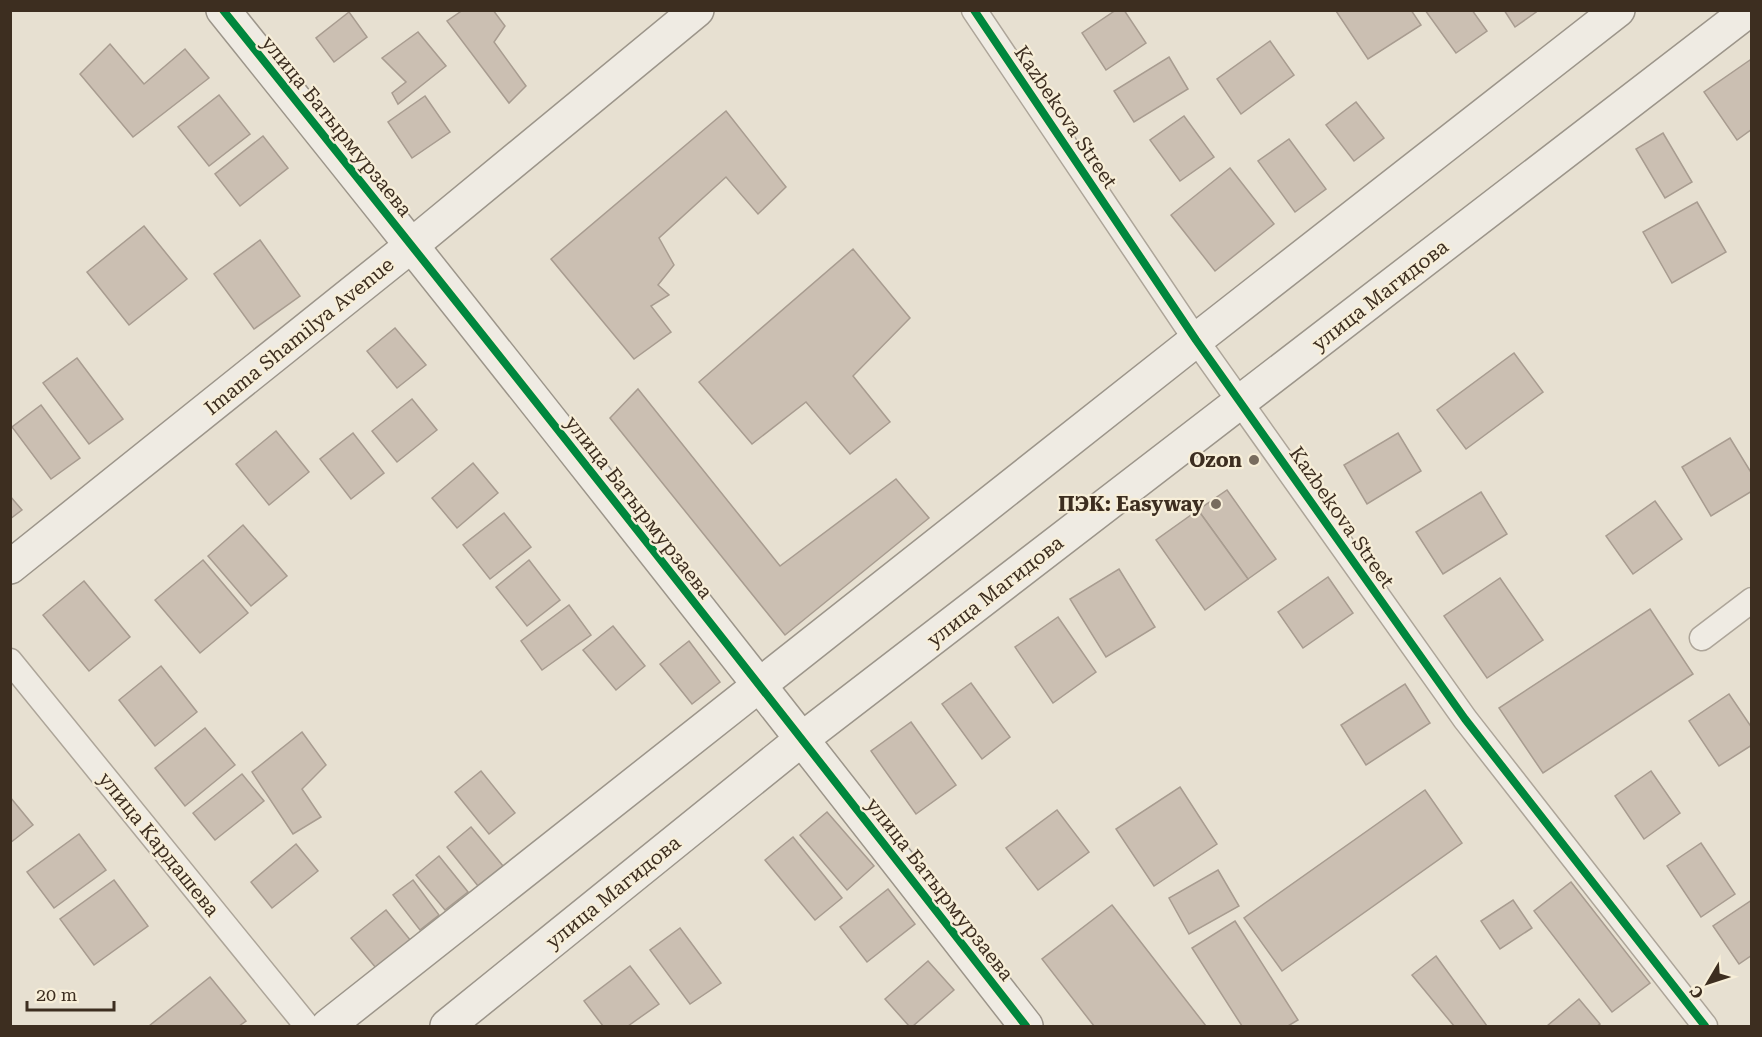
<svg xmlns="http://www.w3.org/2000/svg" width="1762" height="1037" font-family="'Roboto Serif',serif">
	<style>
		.building { fill: #cbbfb2; stroke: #a89c90; stroke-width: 1.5 }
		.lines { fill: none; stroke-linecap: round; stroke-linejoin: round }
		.street-casing { stroke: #ada599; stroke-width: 27 }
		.secondary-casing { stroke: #9c958a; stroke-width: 36 }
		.street { stroke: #efebe3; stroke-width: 24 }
		.secondary { stroke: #efebe3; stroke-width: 33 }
		.cycleway-casing { stroke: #f7eed8; stroke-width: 11 }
		.cycleway { stroke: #00873e; stroke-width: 8 }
		.poi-dot { fill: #786c5e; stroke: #f7eed8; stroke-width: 2 }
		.labels { text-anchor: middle; stroke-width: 4.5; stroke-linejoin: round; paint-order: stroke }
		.street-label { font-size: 20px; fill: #3d2e20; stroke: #f7eed8 }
		.poi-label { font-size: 20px; font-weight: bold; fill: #3d2e20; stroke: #f7eed8; text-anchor: end }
	</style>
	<rect width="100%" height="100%" fill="#e7e0d1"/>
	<g class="building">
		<polygon points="463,10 493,10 505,26 494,42 526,86 509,103 447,21"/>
		<polygon points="1116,10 1124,10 1146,43 1106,70 1082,33"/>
		<polygon points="1411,10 1421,25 1368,59 1336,11"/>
		<polygon points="1425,10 1472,10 1487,31 1456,53"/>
		<polygon points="1504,10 1539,10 1515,27"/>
		<polygon points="349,12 367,37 334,62 316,38"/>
		<polygon points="418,32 446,66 398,104 392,93 406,82 382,58"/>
		<polygon points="1270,41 1294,75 1241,114 1217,79"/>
		<polygon points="110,44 144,84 185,49 209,78 133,137 80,74"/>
		<polygon points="1169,57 1188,89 1134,122 1114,91"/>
		<polygon points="1750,60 1752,63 1752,129 1737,140 1704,92"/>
		<polygon points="219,95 250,134 209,166 178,127"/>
		<polygon points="425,96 450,132 412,158 388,122"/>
		<polygon points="1356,102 1384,138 1354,161 1326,125"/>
		<polygon points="726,111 786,187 758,214 726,177 659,238 674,265 658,285 669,295 651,306 671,332 634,359 551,259"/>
		<polygon points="1184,116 1214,157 1180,181 1150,140"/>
		<polygon points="1663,133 1692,182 1665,198 1636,149"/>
		<polygon points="263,136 288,168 240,206 215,174"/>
		<polygon points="1289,139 1326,189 1295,212 1258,161"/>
		<polygon points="1230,168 1274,224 1215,271 1171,215"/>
		<polygon points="1697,202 1726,252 1672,283 1643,232"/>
		<polygon points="144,226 187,279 129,325 87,272"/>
		<polygon points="260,240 300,296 254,329 214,274"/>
		<polygon points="853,249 910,318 853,376 890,422 850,454 806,402 752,444 699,382"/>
		<polygon points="395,328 426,365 397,388 367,351"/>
		<polygon points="1514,353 1543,392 1466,449 1437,410"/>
		<polygon points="77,358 123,419 89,444 43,383"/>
		<polygon points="638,389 780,566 896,479 929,518 785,635 610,418"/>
		<polygon points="412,399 437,430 397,462 372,431"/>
		<polygon points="41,405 80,458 51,479 12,427"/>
		<polygon points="276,431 309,472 269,505 236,464"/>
		<polygon points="353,433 384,473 351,499 320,459"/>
		<polygon points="1398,433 1421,471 1367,504 1344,465"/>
		<polygon points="1730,438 1752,474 1752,491 1711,516 1682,467"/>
		<polygon points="473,463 498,493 457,528 432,498"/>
		<polygon points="1227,490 1276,559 1248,579 1198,510"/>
		<polygon points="1481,492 1507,534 1443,574 1416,532"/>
		<polygon points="10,496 22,510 10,519"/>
		<polygon points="1655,501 1682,539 1633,574 1606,536"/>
		<polygon points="1198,510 1248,579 1205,610 1156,540"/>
		<polygon points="504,513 531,547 490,579 463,545"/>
		<polygon points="243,525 287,576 251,606 208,556"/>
		<polygon points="203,560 248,613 200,653 155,600"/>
		<polygon points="529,560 560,600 527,626 496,587"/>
		<polygon points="1119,569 1155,627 1106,657 1070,599"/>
		<polygon points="1328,577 1353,613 1303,648 1278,612"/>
		<polygon points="1500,578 1543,640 1487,678 1444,616"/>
		<polygon points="84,581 130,637 89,671 43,615"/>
		<polygon points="569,605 591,635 542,670 521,641"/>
		<polygon points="1650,609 1693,674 1543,773 1499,708"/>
		<polygon points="1058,617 1096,672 1053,703 1015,647"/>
		<polygon points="613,626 645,666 616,690 583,650"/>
		<polygon points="689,641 720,682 692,704 660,664"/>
		<polygon points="161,666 197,712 155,746 119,700"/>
		<polygon points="971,683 1010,737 982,759 942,704"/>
		<polygon points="1405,684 1430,723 1366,765 1341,725"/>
		<polygon points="1729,694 1752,728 1752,745 1719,766 1689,721"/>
		<polygon points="911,722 956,785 916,814 871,751"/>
		<polygon points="205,728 235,765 185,806 155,768"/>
		<polygon points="302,732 326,765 302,789 321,817 293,834 252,772"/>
		<polygon points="481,771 515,813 489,834 455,792"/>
		<polygon points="1651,771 1680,813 1644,839 1615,796"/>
		<polygon points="242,774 264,801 215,840 193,813"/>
		<polygon points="1180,787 1217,844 1154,886 1116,829"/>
		<polygon points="1425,790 1462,843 1282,971 1244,918"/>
		<polygon points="10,797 33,825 10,843"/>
		<polygon points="1057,810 1089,852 1038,890 1006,848"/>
		<polygon points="827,812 874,866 847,890 800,835"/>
		<polygon points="471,827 503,866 478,886 447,847"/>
		<polygon points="79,834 106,870 54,908 27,872"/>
		<polygon points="793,837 842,898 815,920 765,860"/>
		<polygon points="1701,843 1735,894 1701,917 1667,866"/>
		<polygon points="296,844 318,871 272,908 251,882"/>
		<polygon points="439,856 468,892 445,910 416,875"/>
		<polygon points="1218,870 1239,906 1189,934 1169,898"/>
		<polygon points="114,880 148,926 94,965 60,919"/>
		<polygon points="413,880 439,915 420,930 393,895"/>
		<polygon points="1571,882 1650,983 1612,1012 1534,911"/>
		<polygon points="888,889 915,924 867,962 840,927"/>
		<polygon points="1513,900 1532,928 1500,949 1481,921"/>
		<polygon points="1752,900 1752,955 1739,964 1713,926"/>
		<polygon points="1112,905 1206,1026 1094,1026 1042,959"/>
		<polygon points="386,910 415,946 381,974 351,938"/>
		<polygon points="1235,921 1298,1020 1288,1026 1242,1026 1192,948"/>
		<polygon points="680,928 721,983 690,1004 650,950"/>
		<polygon points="1436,956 1487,1026 1454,1026 1412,975"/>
		<polygon points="928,961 954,990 913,1026 909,1026 885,999"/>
		<polygon points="630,966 659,1004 628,1026 603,1026 584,1001"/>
		<polygon points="210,977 246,1021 239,1026 149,1026"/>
		<polygon points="1579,999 1600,1024 1597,1026 1547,1026"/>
	</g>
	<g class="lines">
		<g class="street-casing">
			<g id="street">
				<polyline points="974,10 1196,340 1465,719 1705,1026"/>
				<polyline points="1702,638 1752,600"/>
				<polyline points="10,661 307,1026"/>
			</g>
		</g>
		<g class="secondary-casing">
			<g id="secondary">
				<path d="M223,10C494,347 761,686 1026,1026"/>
				<polyline points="10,567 412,245 697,10"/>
				<polyline points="328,1026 1196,340 1618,10"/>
				<polyline points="447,1026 802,739 1749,10"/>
			</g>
		</g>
		<use href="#street" class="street"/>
		<use href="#secondary" class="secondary"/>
		<g class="cycleway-casing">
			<g id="cycleway">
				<path d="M223,10C494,347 761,686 1026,1026"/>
				<polyline points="974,10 1196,340 1465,719 1705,1026"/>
			</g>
		</g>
		<use href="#cycleway" class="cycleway"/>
	</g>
	<g class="poi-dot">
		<circle cx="1254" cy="460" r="6"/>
		<circle cx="1216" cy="504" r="6"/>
	</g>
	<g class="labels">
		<g class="street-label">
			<text transform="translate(1066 117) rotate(56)" y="7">Kazbekova Street</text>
			<text transform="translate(337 126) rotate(51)" y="7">улица Батырмурзаева</text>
			<text transform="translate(1380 295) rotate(-38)" y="7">улица Магидова</text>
			<text transform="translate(299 336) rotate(-39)" y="7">Imama Shamilya Avenue</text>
			<text transform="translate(639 507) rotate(52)" y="7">улица Батырмурзаева</text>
			<text transform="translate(1342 517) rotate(55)" y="7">Kazbekova Street</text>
			<text transform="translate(995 591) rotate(-38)" y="7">улица Магидова</text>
			<text transform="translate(159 844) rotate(51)" y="7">улица Кардашева</text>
			<text transform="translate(940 889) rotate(52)" y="7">улица Батырмурзаева</text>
			<text transform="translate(613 892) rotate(-39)" y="7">улица Магидова</text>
		</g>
		<g class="poi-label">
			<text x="1242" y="467">Ozon</text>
			<text x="1204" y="511">ПЭК: Easyway</text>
		</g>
	</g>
	<rect width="1762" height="1037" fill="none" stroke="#3d2e20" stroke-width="24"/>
	<g transform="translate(1708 983) rotate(231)" stroke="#f7eed8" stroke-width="4.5" paint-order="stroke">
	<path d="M0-4.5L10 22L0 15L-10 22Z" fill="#3d2e20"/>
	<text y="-9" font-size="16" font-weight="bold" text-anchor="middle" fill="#3d2e20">С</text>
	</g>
	<path d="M27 1001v9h87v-9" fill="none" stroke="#3d2e20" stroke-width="3"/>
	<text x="36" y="1001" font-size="18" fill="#3d2e20" stroke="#f7eed8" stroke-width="4.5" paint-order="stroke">20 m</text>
</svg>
